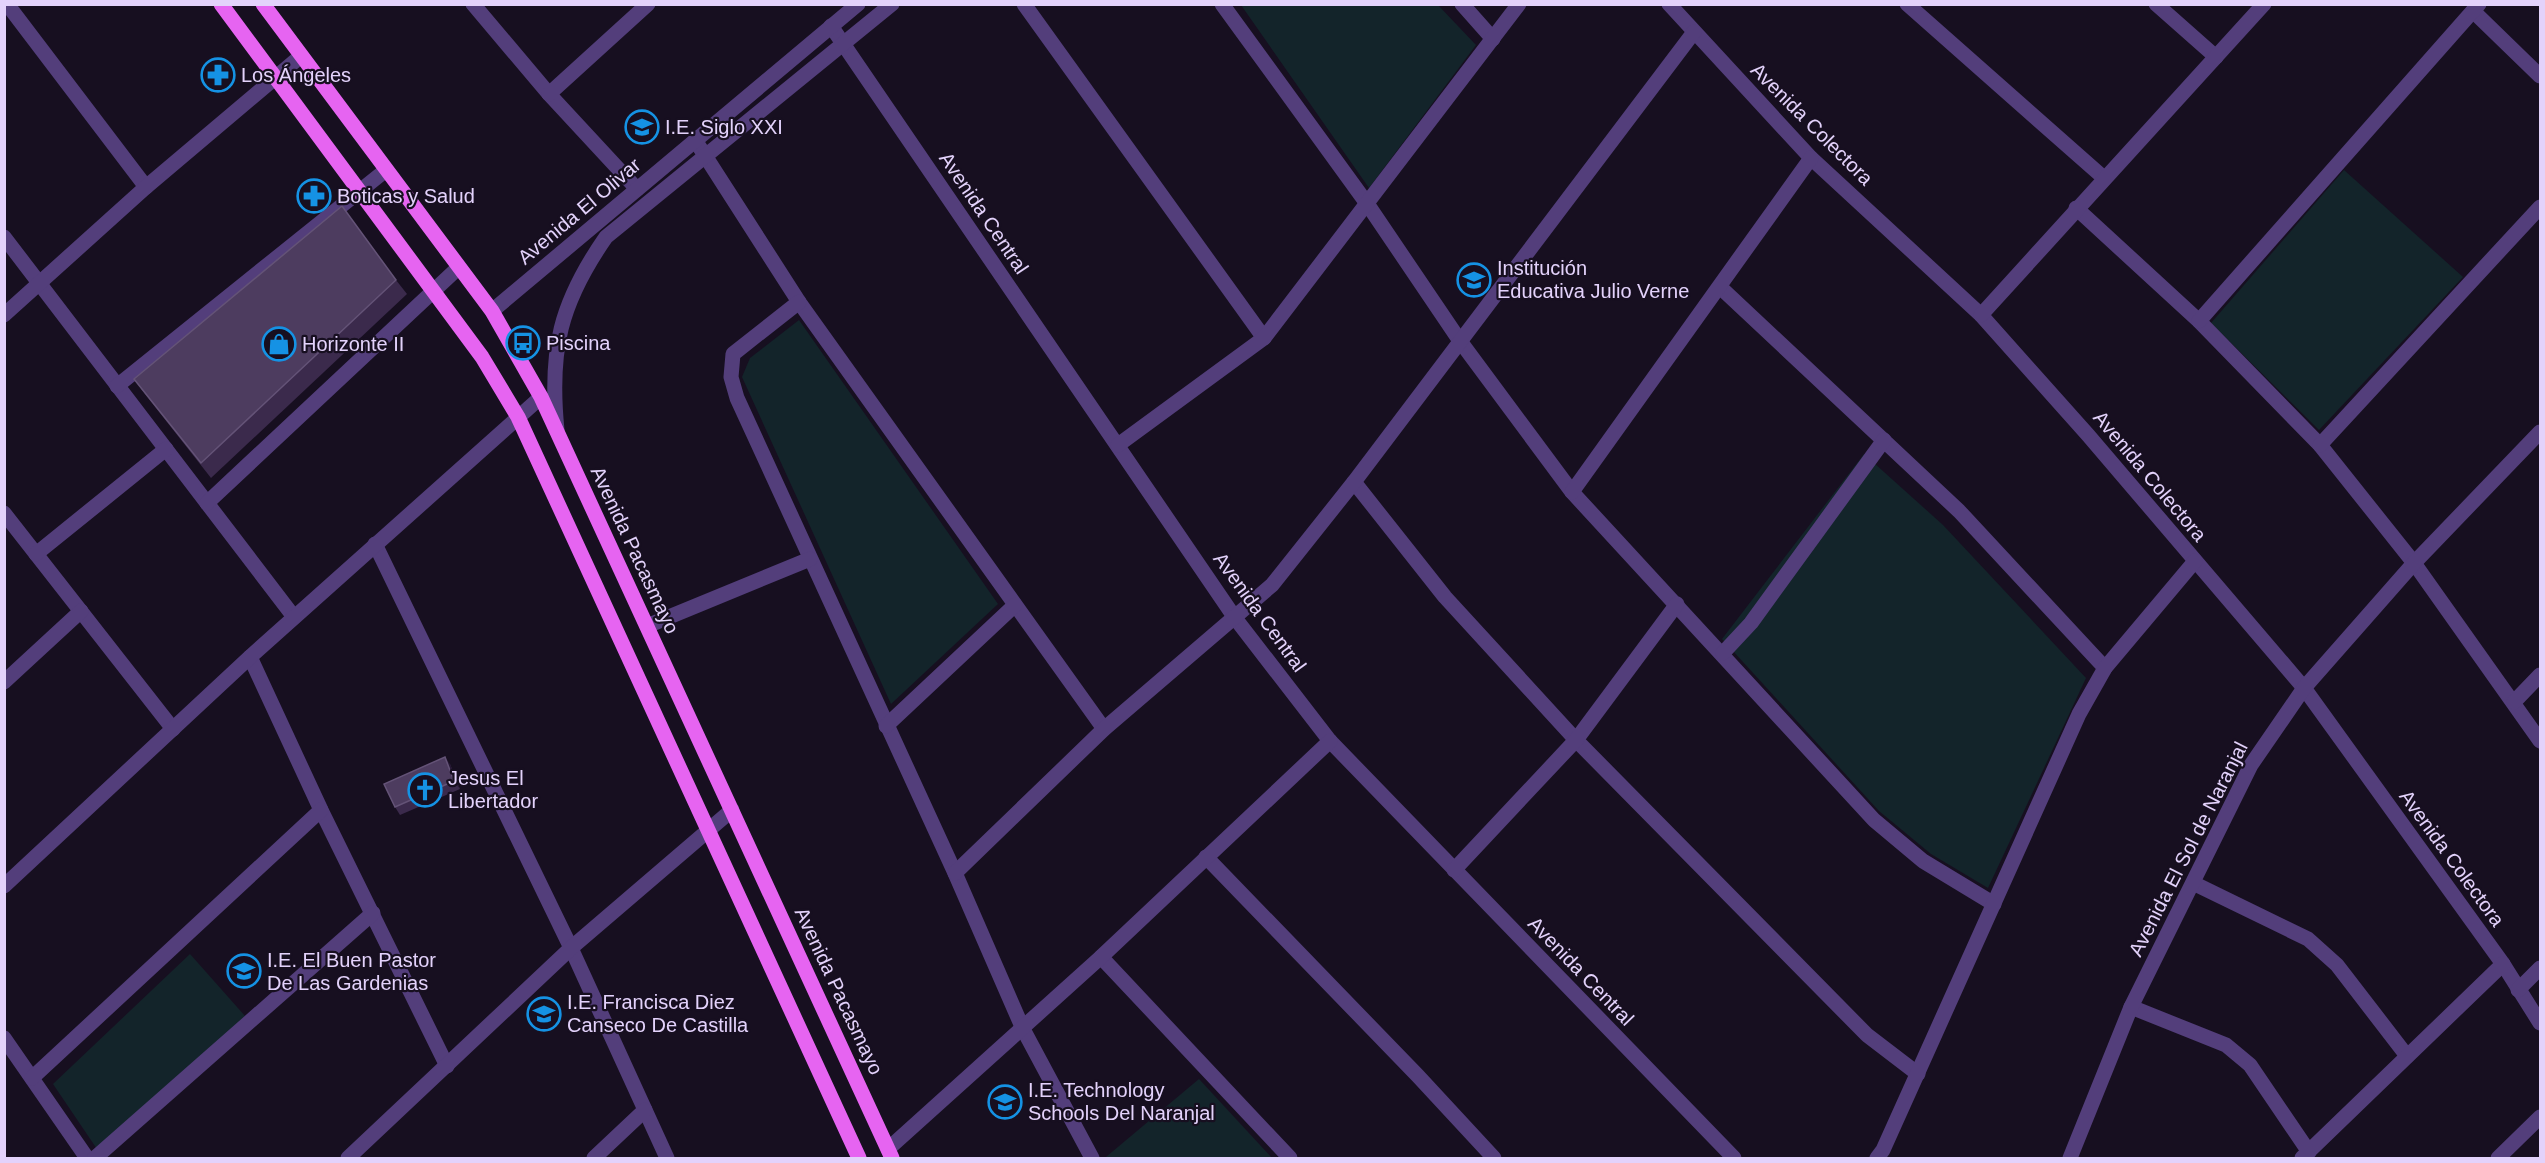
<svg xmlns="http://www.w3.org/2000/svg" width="2545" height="1163" font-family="Helvetica,sans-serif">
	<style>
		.green { fill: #13242a }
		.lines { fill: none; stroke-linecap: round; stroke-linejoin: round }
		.minor { stroke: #533e7b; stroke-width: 15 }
		.major { stroke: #e664f1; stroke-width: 15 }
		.wall { fill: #3b2a4c }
		.shaded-wall { fill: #251733 }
		.building { fill: #4d3c5f; stroke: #645377; stroke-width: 1.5 }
		.labels { text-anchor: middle; stroke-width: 4.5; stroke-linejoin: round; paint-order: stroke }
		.poi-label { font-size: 20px; fill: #e3d2fb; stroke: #170f20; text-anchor: start }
		.street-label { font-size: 20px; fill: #e3d2fb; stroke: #170f20 }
	</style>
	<rect width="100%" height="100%" fill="#170f20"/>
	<g class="green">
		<polygon points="1241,5 1438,5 1476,45 1369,188"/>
		<polygon points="2344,170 2463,277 2319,430 2211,323"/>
		<polygon points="799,320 998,604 891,704 742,377 750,358"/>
		<polygon points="1864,454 1943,525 2086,678 1988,888 1931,854 1879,811 1722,639"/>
		<polygon points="190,954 245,1016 99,1152 53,1084"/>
		<polygon points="1199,1079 1272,1158 1107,1158 1106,1157"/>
	</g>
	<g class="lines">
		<g class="minor">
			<polyline points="7,4 146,187"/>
			<polyline points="473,4 549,94 637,189"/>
			<polyline points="1024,4 1264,338"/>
			<polyline points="1222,4 1368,205 1460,341 1572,492 1874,820 1923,861 1994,904"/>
			<polyline points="1462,4 1493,39"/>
			<polyline points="1669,4 1811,158 1981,315 2088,435 2304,688 2503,964 2540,1023"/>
			<polyline points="1907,4 2104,178"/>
			<polyline points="2156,4 2216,57"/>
			<polyline points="2473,11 2540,76"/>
			<polyline points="831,26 1235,618 1330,741 1734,1158"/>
			<polyline points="549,94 648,4"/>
			<polyline points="695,140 799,302 1104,729"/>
			<polyline points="2076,208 2199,321 2320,445 2414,563 2540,741"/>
			<polyline points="4,237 294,617"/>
			<polyline points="1720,287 1959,511 2105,668"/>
			<polyline points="799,302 733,354 731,377 737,398 955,873 1023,1029 1092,1158"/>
			<polyline points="492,311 858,4"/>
			<polyline points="4,315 146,187 301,56"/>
			<polyline points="1981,315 2264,4"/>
			<polyline points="2199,321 2479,4"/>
			<polyline points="117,386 386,170"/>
			<path d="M557,430C549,350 560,303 606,237L892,4"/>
			<polyline points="1118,445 1264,338 1519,4"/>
			<polyline points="2320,445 2540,207"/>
			<polyline points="1354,482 1445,597 1576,740 1867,1035 1918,1074"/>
			<polyline points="1572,492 1811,158"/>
			<polyline points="207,503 458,268"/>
			<polyline points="4,513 173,729"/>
			<polyline points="375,544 571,948 667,1158"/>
			<polyline points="36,554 166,449"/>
			<polyline points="647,626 810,559"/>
			<polyline points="1723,653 1751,623 1884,440"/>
			<polyline points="250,657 321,810 447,1066"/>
			<polyline points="4,682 81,611"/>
			<polyline points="2514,702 2540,675"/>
			<polyline points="886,726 1015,605"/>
			<polyline points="1206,857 1418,1076 1494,1158"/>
			<polyline points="1454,870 1576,740 1677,604"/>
			<polyline points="955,873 1104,729 1272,585 1354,482 1694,32"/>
			<polyline points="2193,883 2308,939 2337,965 2407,1056"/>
			<polyline points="4,886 250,657 541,397"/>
			<polyline points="1101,957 1290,1158"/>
			<polyline points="2518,990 2540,968"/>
			<polyline points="2131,1007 2226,1045 2250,1065 2309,1152"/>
			<polyline points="4,1038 87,1158"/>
			<polyline points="32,1078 321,810"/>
			<polyline points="888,1149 1101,957 1330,741"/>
			<polyline points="95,1158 373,913"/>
			<polyline points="348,1158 571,948 732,810"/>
			<polyline points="594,1158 645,1110"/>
			<polyline points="1877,1158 1883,1150 2079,714 2105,668 2195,561"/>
			<polyline points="2070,1158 2131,1007 2251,765 2304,688 2414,563 2540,432"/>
			<polyline points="2302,1158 2503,964"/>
			<polyline points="2498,1158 2540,1117"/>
		</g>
		<g class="major">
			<polyline points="221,4 482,357 518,417 859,1158"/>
			<polyline points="263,4 492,311 541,397 892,1158"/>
		</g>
	</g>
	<g class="wall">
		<polygon points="396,280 407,294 211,478 145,394 134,379"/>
		<polygon points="450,764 460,789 400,815 395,807"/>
	</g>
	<polygon class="shaded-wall" points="445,757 450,764 460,789 454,781"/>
	<g class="building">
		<polygon points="342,206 396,280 201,463 134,379"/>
		<polygon points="445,757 454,781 395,807 384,784"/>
	</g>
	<defs>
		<g id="pharmacy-ring" transform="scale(1.725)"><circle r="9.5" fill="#170f20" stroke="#1592e4" stroke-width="1.5"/><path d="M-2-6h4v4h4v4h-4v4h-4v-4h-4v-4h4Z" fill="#1592e4"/></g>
		<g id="school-ring" transform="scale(1.725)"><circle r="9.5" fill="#170f20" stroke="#1592e4" stroke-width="1.5"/><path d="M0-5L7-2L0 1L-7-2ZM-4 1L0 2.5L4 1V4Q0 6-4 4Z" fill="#1592e4"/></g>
		<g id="bus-ring" transform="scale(1.725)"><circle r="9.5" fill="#170f20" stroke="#1592e4" stroke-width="1.5"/><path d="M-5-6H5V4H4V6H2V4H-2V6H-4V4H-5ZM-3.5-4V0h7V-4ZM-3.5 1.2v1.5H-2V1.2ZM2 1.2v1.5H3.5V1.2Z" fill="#1592e4"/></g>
		<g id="shop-ring" transform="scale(1.725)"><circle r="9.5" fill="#170f20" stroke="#1592e4" stroke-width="1.5"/><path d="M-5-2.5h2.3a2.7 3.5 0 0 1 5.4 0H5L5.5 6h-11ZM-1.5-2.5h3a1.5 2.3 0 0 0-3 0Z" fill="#1592e4"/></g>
		<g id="church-ring" transform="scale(1.725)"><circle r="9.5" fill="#170f20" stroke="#1592e4" stroke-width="1.5"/><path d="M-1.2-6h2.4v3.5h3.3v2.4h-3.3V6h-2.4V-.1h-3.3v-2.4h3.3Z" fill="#1592e4"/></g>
	</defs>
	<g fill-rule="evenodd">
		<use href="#pharmacy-ring" x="218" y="75"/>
		<use href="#school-ring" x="642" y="127"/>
		<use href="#pharmacy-ring" x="314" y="196"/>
		<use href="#school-ring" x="1474" y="280"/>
		<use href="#bus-ring" x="523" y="343"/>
		<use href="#shop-ring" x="279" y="344"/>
		<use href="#church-ring" x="425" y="790"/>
		<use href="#school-ring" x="244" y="971"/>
		<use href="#school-ring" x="544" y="1014"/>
		<use href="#school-ring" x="1005" y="1102"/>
	</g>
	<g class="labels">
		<g class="poi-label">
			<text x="241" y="82">Los Ángeles</text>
			<text x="665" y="134">I.E. Siglo XXI</text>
			<text x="337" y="203">Boticas y Salud</text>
			<text x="1497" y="275">Institución<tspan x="1497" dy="23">Educativa Julio Verne</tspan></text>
			<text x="546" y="350">Piscina</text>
			<text x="302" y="351">Horizonte II</text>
			<text x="448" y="785">Jesus El<tspan x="448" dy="23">Libertador</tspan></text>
			<text x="267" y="967">I.E. El Buen Pastor<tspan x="267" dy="23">De Las Gardenias</tspan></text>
			<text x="567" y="1009">I.E. Francisca Diez<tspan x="567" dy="23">Canseco De Castilla</tspan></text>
			<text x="1028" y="1097">I.E. Technology<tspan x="1028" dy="23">Schools Del Naranjal</tspan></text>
		</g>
		<g class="street-label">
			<text transform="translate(1812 124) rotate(45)" y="7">Avenida Colectora</text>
			<text transform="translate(579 211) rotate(-40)" y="7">Avenida El Olivar</text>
			<text transform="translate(984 213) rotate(56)" y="7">Avenida Central</text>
			<text transform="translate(2150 476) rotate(50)" y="7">Avenida Colectora</text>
			<text transform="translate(635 550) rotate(65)" y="7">Avenida Pacasmayo</text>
			<text transform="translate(1260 612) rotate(54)" y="7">Avenida Central</text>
			<text transform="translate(2188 849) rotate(-63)" y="7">Avenida El Sol de Naranjal</text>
			<text transform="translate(2452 858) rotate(54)" y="7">Avenida Colectora</text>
			<text transform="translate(1581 971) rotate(46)" y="7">Avenida Central</text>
			<text transform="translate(839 991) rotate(65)" y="7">Avenida Pacasmayo</text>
		</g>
	</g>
	<rect width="2545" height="1163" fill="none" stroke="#e3d2fb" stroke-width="12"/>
</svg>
